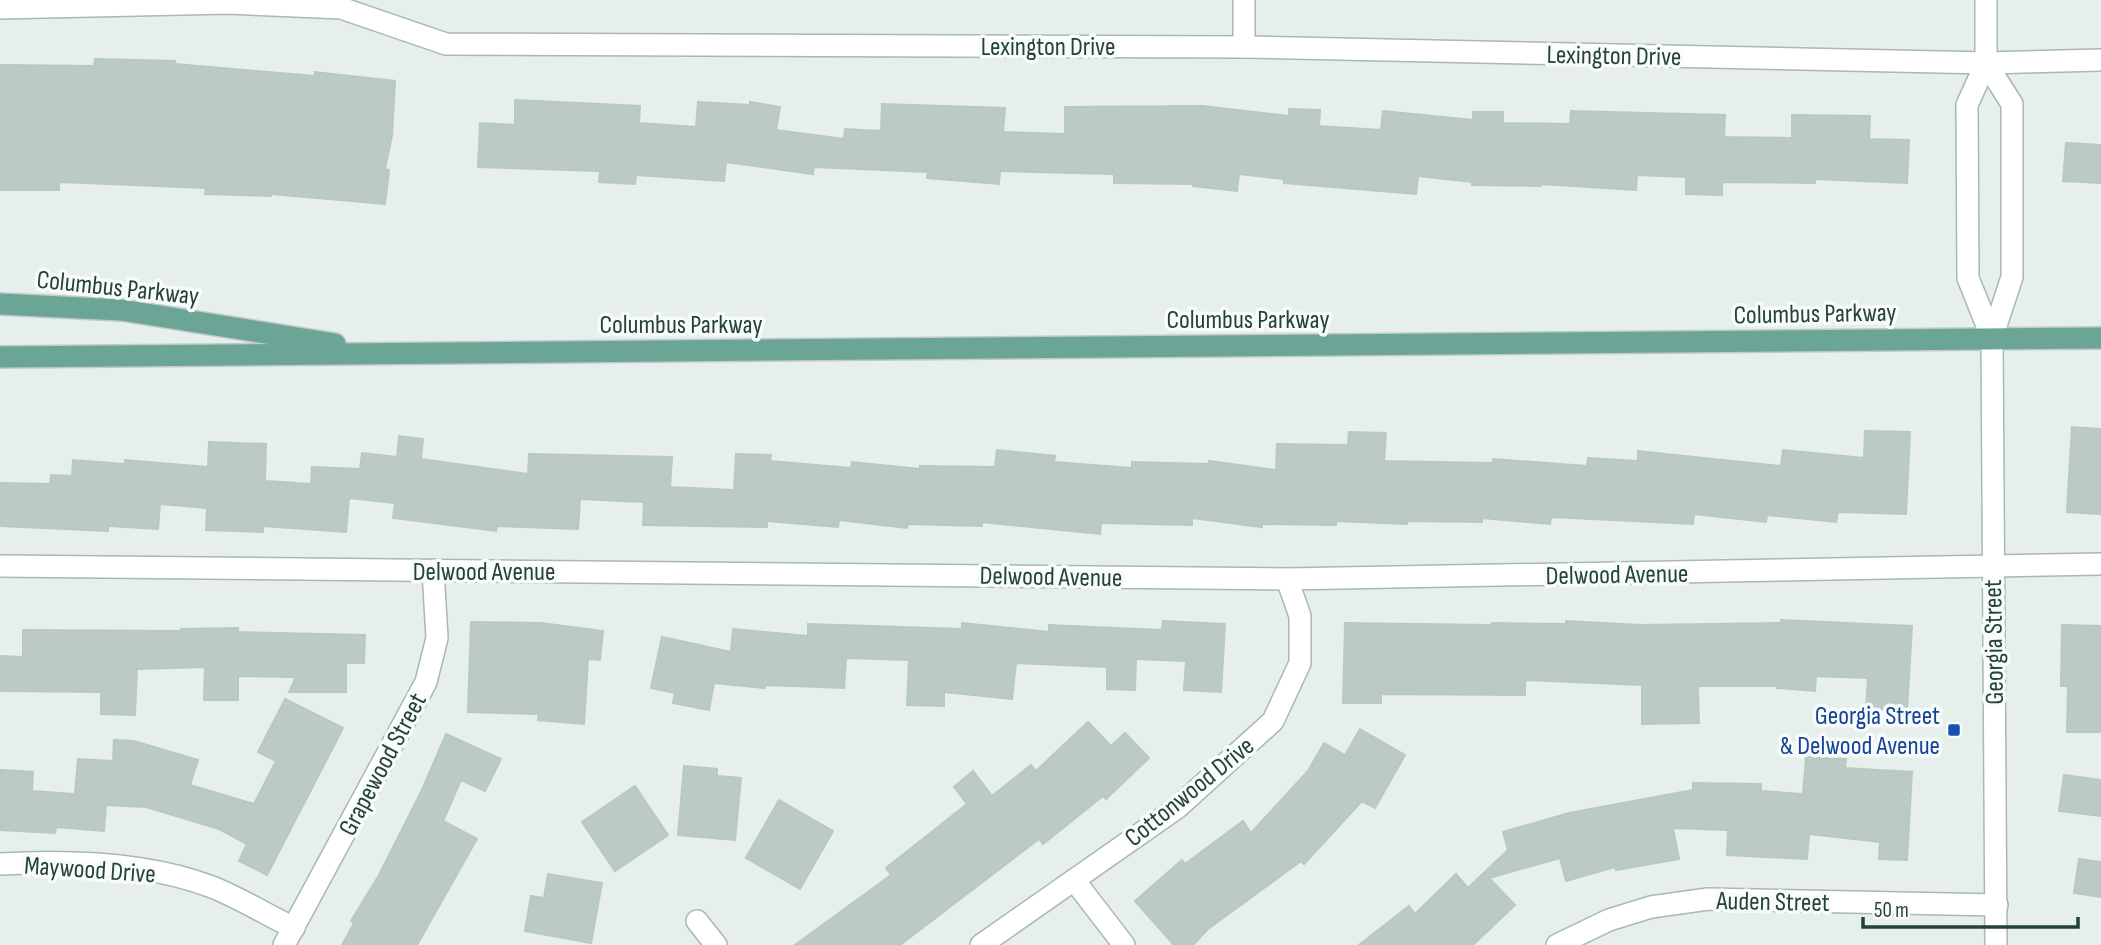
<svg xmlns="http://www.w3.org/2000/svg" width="2101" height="945" font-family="'Sofia Sans Condensed',sans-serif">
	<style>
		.building { fill: #bbcac4; stroke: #b8c9c2; stroke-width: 2 }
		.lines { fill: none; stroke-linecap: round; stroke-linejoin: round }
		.minor-casing { stroke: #a8b8b2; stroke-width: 24 }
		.tertiary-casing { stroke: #a8b8b2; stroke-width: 24 }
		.secondary-casing { stroke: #a4bbb3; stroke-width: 24 }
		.primary-casing { stroke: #c2cac8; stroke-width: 24 }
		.minor { stroke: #fff; stroke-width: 21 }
		.tertiary { stroke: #fff; stroke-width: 21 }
		.secondary { stroke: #fff; stroke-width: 21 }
		.primary { stroke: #6aa596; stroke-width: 21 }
		.transit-dot { fill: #1a4fb4; stroke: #f7fbf9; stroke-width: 2.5 }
		.labels { text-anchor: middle; stroke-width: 7; stroke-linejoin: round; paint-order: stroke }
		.street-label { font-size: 26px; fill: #24423a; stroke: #f7fbf9 }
		.transit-label { font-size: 26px; fill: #164399; stroke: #f7fbf9; text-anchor: end }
	</style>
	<rect width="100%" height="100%" fill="#e6efeb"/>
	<g class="building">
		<polygon points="95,59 175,61 175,64 315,76 315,72 395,81 392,135 385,169 389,170 385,204 271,194 271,196 205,194 206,188 59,182 59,190 0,190 0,65 94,66"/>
		<polygon points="515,100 640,106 639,123 696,127 698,102 750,105 750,102 780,107 776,130 844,139 845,129 881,131 882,104 1005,108 1003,132 1065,134 1065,107 1202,106 1289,116 1289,109 1320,110 1319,126 1381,130 1383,111 1473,120 1473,112 1503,112 1503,123 1570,124 1571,111 1725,115 1724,137 1792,138 1792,115 1870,116 1869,139 1909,140 1907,183 1815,179 1815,183 1722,182 1722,195 1686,194 1686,177 1637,175 1636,190 1541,184 1541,186 1472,185 1472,182 1418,176 1416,194 1284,183 1284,179 1239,174 1237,191 1193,186 1193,184 1114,183 1114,174 1000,171 999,184 927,178 928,172 814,167 813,174 726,162 724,181 636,175 635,184 599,182 600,171 478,167 480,123 515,125"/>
		<polygon points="2066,143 2101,145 2101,183 2063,181"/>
		<polygon points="2072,427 2101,429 2101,514 2067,512"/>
		<polygon points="1865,431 1910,432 1906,514 1838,512 1836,522 1767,515 1766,522 1694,514 1693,524 1551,517 1550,524 1482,518 1482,522 1407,521 1407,524 1336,521 1336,525 1262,524 1262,527 1192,518 1192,525 1101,523 1100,534 982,522 982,526 908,524 907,528 839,520 838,527 767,521 767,527 643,525 644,502 580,499 578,529 497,526 496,531 393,518 395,503 349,498 346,532 263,526 263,532 206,530 207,508 160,504 158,529 108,526 108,531 0,526 0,483 50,484 51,475 72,476 73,460 125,464 125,460 208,467 209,442 266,444 265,481 311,484 312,467 360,469 362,453 397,457 399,436 423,439 421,459 528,474 529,454 672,457 670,487 734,490 736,454 771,455 770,461 851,468 852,462 920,469 920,466 995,467 997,450 1055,456 1054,462 1132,468 1132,462 1209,464 1209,461 1276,470 1277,444 1348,445 1349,432 1386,433 1384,461 1493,463 1493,459 1587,466 1588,458 1638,461 1638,451 1781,466 1783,450 1864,458"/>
		<polygon points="1781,620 1912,626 1907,711 1866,709 1868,678 1816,676 1815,691 1777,688 1777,686 1698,686 1699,723 1642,724 1642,685 1525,680 1525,695 1381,694 1381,703 1343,703 1345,623 1491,625 1492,623 1566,624 1566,621 1641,625 1781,623"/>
		<polygon points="1163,621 1225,624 1221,692 1184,690 1186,661 1136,659 1135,690 1107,689 1107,667 1016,663 1012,699 944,692 944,706 907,705 909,660 846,658 844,688 765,685 765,688 714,683 709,710 673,703 675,693 651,688 662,637 731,652 733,629 808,636 808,624 962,629 962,623 1049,632 1049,625 1162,630"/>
		<polygon points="471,622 541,623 603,631 600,660 588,659 584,724 538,720 539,714 468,712"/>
		<polygon points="2062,625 2101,626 2101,732 2067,732 2068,686 2061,686"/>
		<polygon points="238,628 238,632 365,635 364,663 346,663 346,692 289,692 296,677 238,676 238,700 204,700 205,667 137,669 135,715 101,714 101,692 0,691 0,656 23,657 23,630 181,631 181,629"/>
		<polygon points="285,699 343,728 267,875 239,861 247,844 219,829 146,807 106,805 104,831 56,827 55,833 0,830 0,770 33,772 32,791 75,794 78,759 113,761 114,740 134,741 198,760 190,785 254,804 276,761 258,752"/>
		<polygon points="1088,722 1111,746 1125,733 1149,758 1106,799 1103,796 1043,844 1039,839 900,945 795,945 891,875 886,868 967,804 954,787 973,771 992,796 1031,765 1036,771"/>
		<polygon points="1360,729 1405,755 1375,808 1362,801 1304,864 1301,861 1208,929 1193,945 1174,945 1135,901 1182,860 1185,864 1243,821 1251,833 1308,771 1324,743 1345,755"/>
		<polygon points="446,734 501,759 485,791 461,780 443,821 477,839 417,945 342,945 354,923 351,921 379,875 422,790"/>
		<polygon points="1806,757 1846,759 1845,768 1912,772 1907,860 1879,859 1880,842 1809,834 1807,859 1727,855 1728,830 1673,828 1679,859 1616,870 1615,867 1566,881 1560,858 1489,878 1515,905 1473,945 1359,945 1409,906 1415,914 1456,874 1468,888 1508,850 1503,832 1569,813 1693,790 1693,783 1761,784 1761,791 1803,794"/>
		<polygon points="684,766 717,769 717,776 741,778 735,840 678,835"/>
		<polygon points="2064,775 2101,780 2101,816 2059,811"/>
		<polygon points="635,786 668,835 615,871 582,822"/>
		<polygon points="779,800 833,831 800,889 746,858"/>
		<polygon points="2079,859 2101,862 2101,897 2074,893"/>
		<polygon points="548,874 602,883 591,943 525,931 531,896 544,898"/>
	</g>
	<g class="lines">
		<g class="minor-casing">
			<g id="minor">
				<polyline points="0,8 228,3 341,8 446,44 1244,47 1986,63 2101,60"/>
				<polyline points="1244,47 1244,0"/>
				<polyline points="0,566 1287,579 2101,564"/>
				<path d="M0,864C69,860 147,862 212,887C240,898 267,915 294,928"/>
				<polyline points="1074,880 1124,945"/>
				<polyline points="697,921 716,945"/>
				<polyline points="284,945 426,682 437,638 433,570"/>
				<polyline points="981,945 1177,808 1273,721 1300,663 1300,616 1287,579"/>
				<polyline points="1557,945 1609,920 1651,907 1708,899 1997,905"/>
			</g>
		</g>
		<g class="tertiary-casing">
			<g id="tertiary">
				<polyline points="1986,0 1986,63 1967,105 1968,278 1992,338"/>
				<polyline points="1986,63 2012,104 2012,277 1992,338"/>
			</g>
		</g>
		<g class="secondary-casing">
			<polyline id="secondary" points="1992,338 1996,945"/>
		</g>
		<g class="primary-casing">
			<g id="primary">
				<polyline points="0,304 121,310 335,344"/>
				<polyline points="0,357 2101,338"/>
			</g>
		</g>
		<use href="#minor" class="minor"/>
		<use href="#tertiary" class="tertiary"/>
		<use href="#secondary" class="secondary"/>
		<use href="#primary" class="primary"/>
	</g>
	<rect class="transit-dot" x="1947" y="723" width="14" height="14" rx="3.5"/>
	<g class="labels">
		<g class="street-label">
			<text x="1048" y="55">Lexington Drive</text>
			<text transform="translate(1614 55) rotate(1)" y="9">Lexington Drive</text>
			<text transform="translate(118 287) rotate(6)" y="9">Columbus Parkway</text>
			<text transform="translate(1815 313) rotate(-1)" y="9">Columbus Parkway</text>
			<text x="1248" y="328">Columbus Parkway</text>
			<text x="681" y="333">Columbus Parkway</text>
			<text x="484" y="580">Delwood Avenue</text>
			<text transform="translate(1617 574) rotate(-1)" y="9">Delwood Avenue</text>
			<text transform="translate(1051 576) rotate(1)" y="9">Delwood Avenue</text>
			<text transform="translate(1993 642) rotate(-91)" y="9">Georgia Street</text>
			<text transform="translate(382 764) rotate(-62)" y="9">Grapewood Street</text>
			<text transform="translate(1189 791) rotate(-39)" y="9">Cottonwood Drive</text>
			<text transform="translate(90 869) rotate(4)" y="9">Maywood Drive</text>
			<text transform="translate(1773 901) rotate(1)" y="9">Auden Street</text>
		</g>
		<g class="transit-label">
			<text x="1940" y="724">Georgia Street<tspan x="1940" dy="30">&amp; Delwood Avenue</tspan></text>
		</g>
	</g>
	<path d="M1863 917v10h215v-10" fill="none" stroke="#24423a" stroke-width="3.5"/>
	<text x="1874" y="917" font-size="21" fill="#24423a" stroke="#f7fbf9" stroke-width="5" paint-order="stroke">50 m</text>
</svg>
